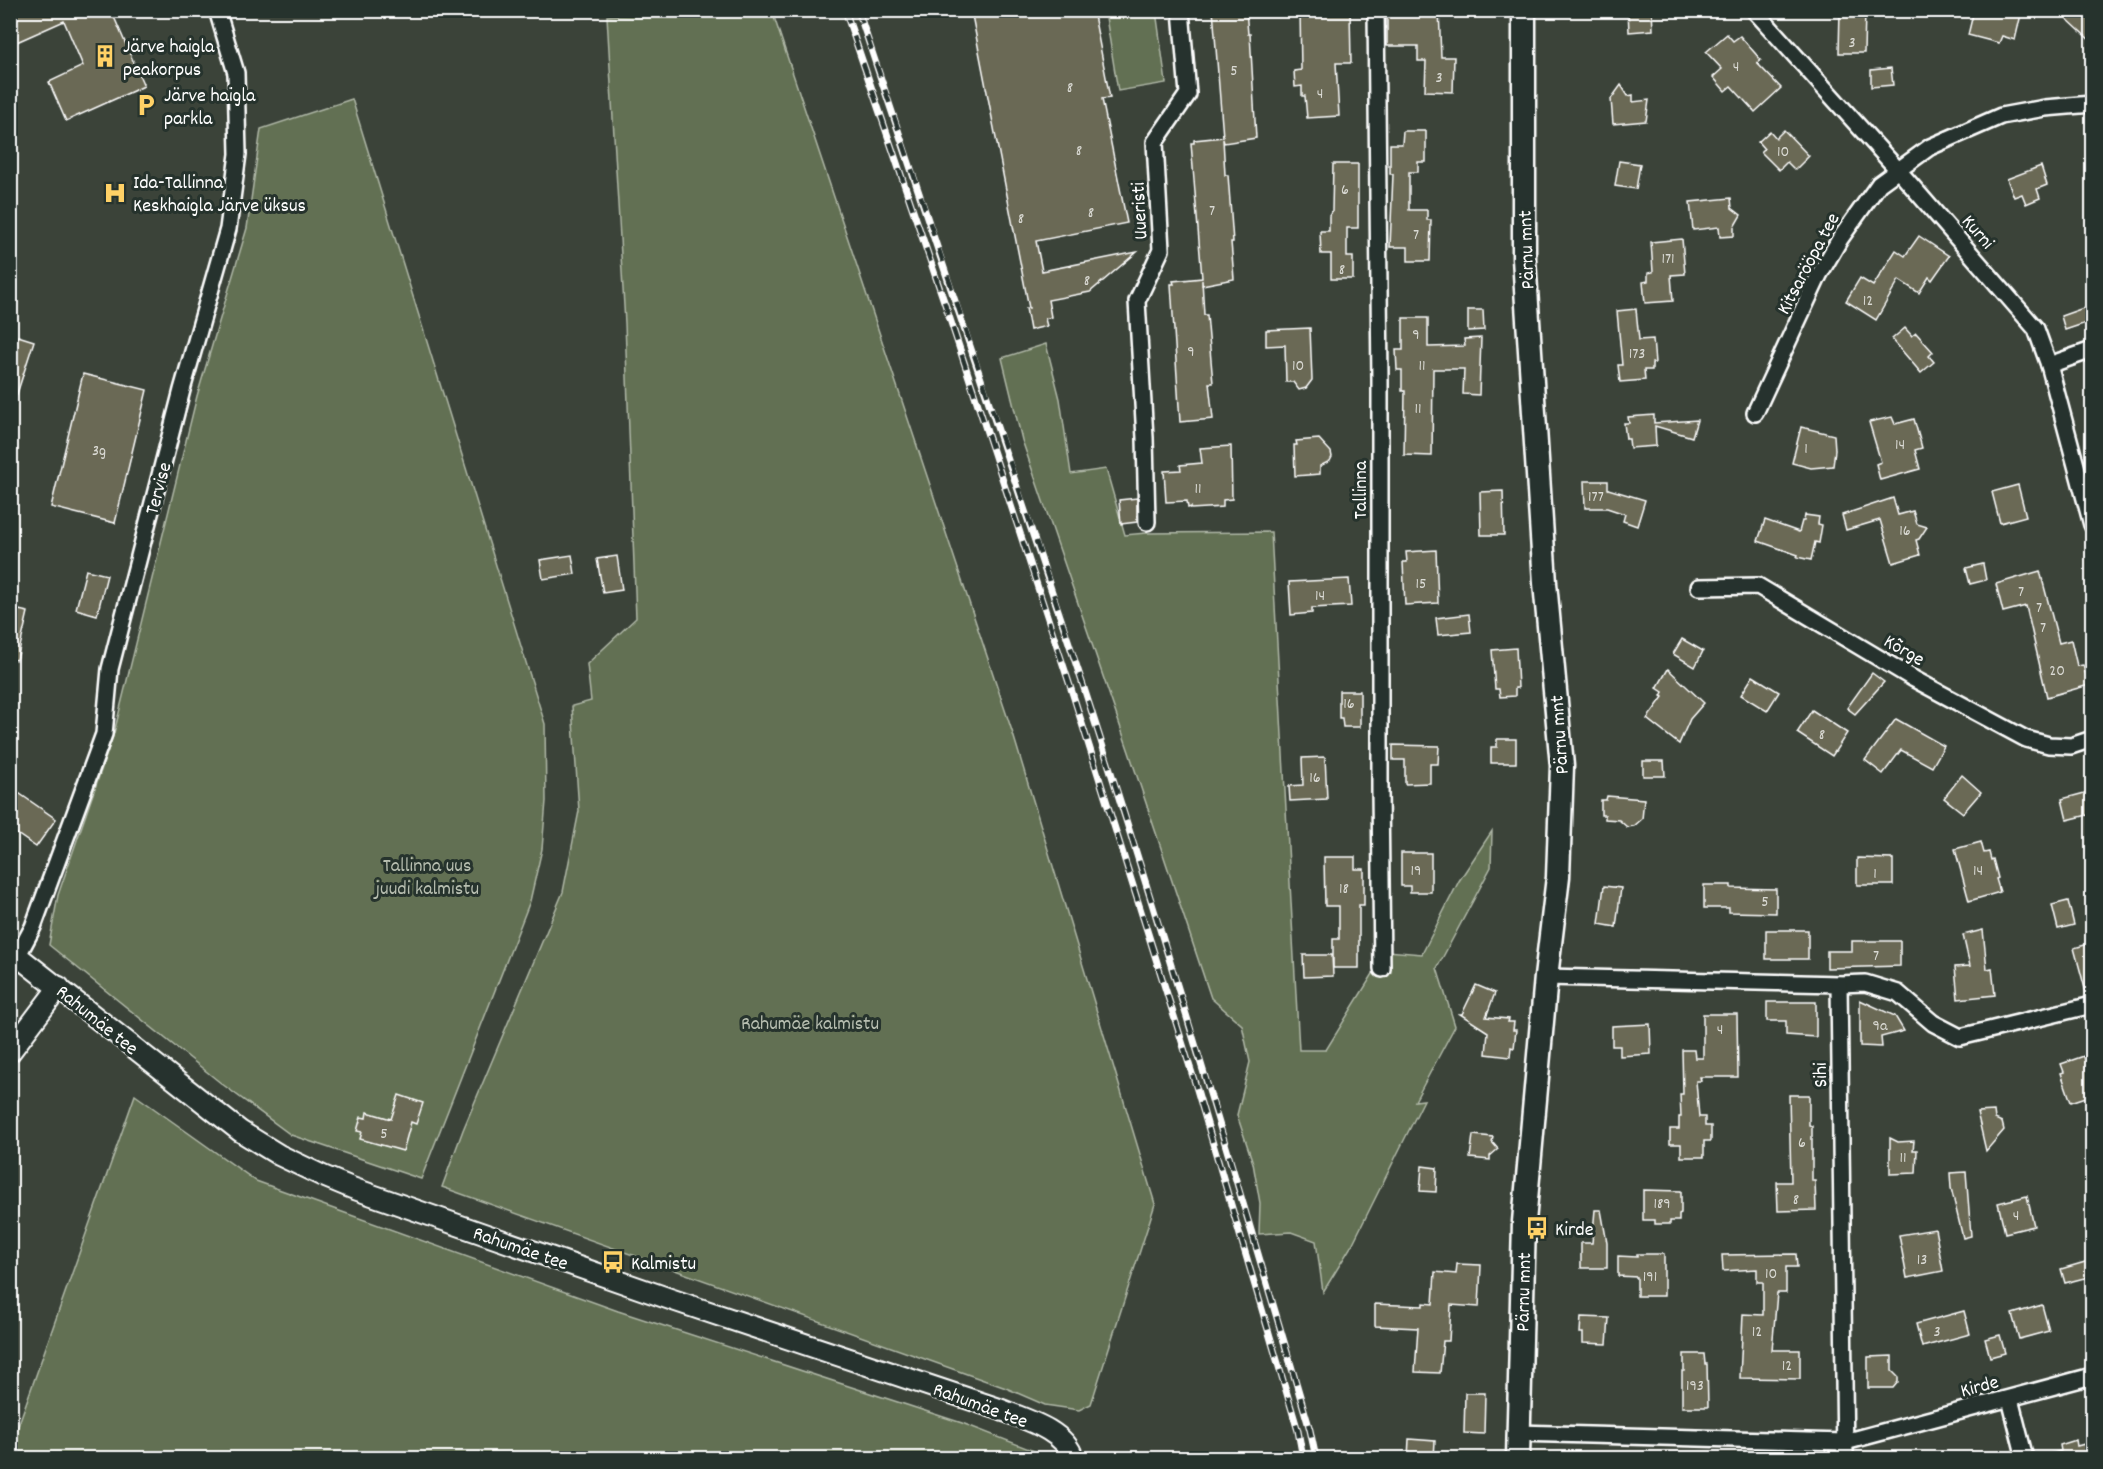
<svg xmlns="http://www.w3.org/2000/svg" width="2103" height="1469" font-family="Dekko,sans-serif">
	<style>
		.green { fill: #627052; stroke: #b0b8a8; stroke-width: 1.5 }
		.building { fill: #6b6955; stroke: #fff; stroke-width: 1.5 }
		.lines { fill: none; stroke-linecap: round; stroke-linejoin: round }
		.minor-casing { stroke: #fff; stroke-width: 20 }
		.tertiary-casing { stroke: #fff; stroke-width: 24 }
		.secondary-casing { stroke: #fff; stroke-width: 27 }
		.minor { stroke: #26332d; stroke-width: 15 }
		.tertiary { stroke: #26332d; stroke-width: 20 }
		.secondary { stroke: #26332d; stroke-width: 22 }
		.rail-casing { stroke: #fff; stroke-width: 7 }
		.rail { stroke: #26332d; stroke-width: 4.5; stroke-dasharray: 14; stroke-linecap: butt }
		.labels { text-anchor: middle; stroke-width: 6; stroke-linejoin: round; paint-order: stroke }
		.number-label { font-size: 16px; fill: #dadad4 }
		.poi-label { font-size: 20px; fill: #fff; stroke: #26332d; text-anchor: start }
		.street-label { font-size: 20px; fill: #fff; stroke: #26332d }
		.park-label { font-size: 20px; fill: #b8bfb1; stroke: #26332d }
	</style>
	<rect width="100%" height="100%" fill="#3b4339"/>
	<filter id="ink" filterUnits="userSpaceOnUse"><feTurbulence type="fractalNoise" baseFrequency=".0167" numOctaves="2"/><feDisplacementMap in="SourceGraphic" scale="12" xChannelSelector="R" yChannelSelector="G"/><feConvolveMatrix kernelMatrix="1 2 1 2 8 2 1 2 1" color-interpolation-filters="sRGB"/></filter>
	<g filter="url(#ink)">
		<g class="green">
			<polygon points="685,10 772,11 1013,734 1155,1204 1091,1404 1079,1410 1045,1405 1006,1388 442,1187 463,1130 563,892 579,811 572,706 591,701 587,664 636,618 625,323 607,16"/>
			<polygon points="1105,11 1156,11 1166,83 1118,91"/>
			<polygon points="352,99 545,724 546,801 542,849 530,901 421,1179 291,1135 222,1084 49,945 58,895 114,733 197,396 247,228 261,129"/>
			<polygon points="1046,344 1060,399 1071,474 1106,469 1125,535 1146,533 1271,532 1299,1050 1326,1050 1387,951 1422,954 1459,881 1492,831 1491,867 1437,968 1455,1026 1415,1101 1424,1100 1352,1245 1323,1292 1316,1241 1291,1232 1259,1234 1260,1203 1253,1163 1237,1115 1250,1062 1242,1025 1211,998 1129,752 1022,440 1002,358"/>
			<polygon points="135,1095 256,1181 618,1311 962,1423 1052,1458 11,1458 11,1446"/>
		</g>
		<g class="building">
			<polygon points="10,10 111,10 144,86 66,121 49,82 83,66 64,21 10,45"/>
			<polygon points="971,10 991,10 992,17 1027,10 1093,10 1110,98 1102,99 1127,223 1036,241 1042,271 1137,252 1090,292 1048,300 1051,317 1045,319 1047,326 1030,330 1026,308 1029,308"/>
			<polygon points="1213,10 1246,10 1248,34 1250,34 1256,138 1224,143 1223,139 1225,175 1228,175 1233,242 1231,242 1234,279 1202,285 1202,280 1204,315 1207,315 1213,383 1209,383 1213,419 1180,422 1171,284 1174,284 1173,281 1202,278 1191,143 1194,143 1194,140 1223,137"/>
			<polygon points="1300,10 1350,10 1351,63 1336,63 1339,116 1307,118 1305,96 1302,96 1302,86 1295,87 1294,71 1301,70"/>
			<polygon points="1387,10 1439,10 1441,57 1454,57 1453,92 1425,91 1426,61 1418,61 1418,46 1387,46"/>
			<polygon points="1628,10 1652,10 1653,30 1629,32"/>
			<polygon points="1840,10 1865,10 1864,53 1839,53"/>
			<polygon points="1974,10 2022,10 2015,40 2002,36 1999,43 1968,35"/>
			<polygon points="2073,10 2092,10 2092,42 2067,19"/>
			<polygon points="1727,34 1733,41 1740,36 1761,60 1757,63 1781,88 1755,112 1731,86 1725,91 1713,77 1722,69 1706,52"/>
			<polygon points="1891,68 1893,85 1871,87 1871,70"/>
			<polygon points="1621,85 1628,96 1633,95 1633,102 1649,100 1646,121 1613,124 1611,99"/>
			<polygon points="1784,130 1809,156 1795,170 1787,162 1779,170 1761,152 1764,149 1758,142 1770,131 1776,138"/>
			<polygon points="1403,131 1426,131 1426,162 1418,162 1418,172 1409,172 1409,210 1427,210 1427,220 1431,220 1430,261 1408,261 1408,247 1390,247 1393,174 1390,174 1390,144 1402,144"/>
			<polygon points="1619,161 1640,164 1636,189 1615,186"/>
			<polygon points="1333,164 1358,164 1358,228 1347,228 1347,257 1353,257 1353,279 1331,279 1331,254 1321,254 1320,231 1329,231 1329,216 1332,211"/>
			<polygon points="2041,166 2047,185 2037,189 2040,198 2026,204 2022,194 2014,197 2007,179"/>
			<polygon points="1731,198 1732,208 1741,215 1734,227 1734,236 1720,237 1719,227 1693,230 1690,202"/>
			<polygon points="1919,236 1949,256 1932,280 1929,277 1919,293 1899,280 1876,320 1846,301 1860,278 1873,286 1896,250 1905,256"/>
			<polygon points="1682,239 1685,274 1671,275 1673,301 1645,303 1643,282 1648,281 1648,273 1653,272 1651,242"/>
			<polygon points="2089,306 2092,321 2065,330 2061,316"/>
			<polygon points="1636,309 1639,340 1653,339 1655,363 1652,363 1652,370 1644,370 1645,380 1620,382 1618,365 1622,365 1617,311"/>
			<polygon points="1468,310 1483,310 1484,330 1468,331"/>
			<polygon points="1403,318 1428,318 1428,347 1465,346 1464,339 1481,338 1479,395 1463,394 1464,369 1433,369 1432,456 1404,455 1405,391 1402,391 1402,370 1397,370 1396,350 1403,350"/>
			<polygon points="1310,328 1312,380 1306,388 1299,390 1293,382 1286,382 1285,345 1266,346 1266,330"/>
			<polygon points="1905,328 1912,336 1916,333 1933,352 1929,356 1934,362 1921,373 1892,339"/>
			<polygon points="18,336 34,341 14,403 10,402 10,361"/>
			<polygon points="83,374 147,390 115,523 51,507"/>
			<polygon points="1654,415 1654,423 1697,420 1692,437 1655,426 1656,446 1630,448 1629,439 1626,439 1624,423 1629,423 1628,417"/>
			<polygon points="1892,417 1895,424 1914,419 1922,448 1915,450 1920,469 1880,480 1876,464 1881,462 1869,422"/>
			<polygon points="1801,427 1834,435 1835,450 1833,466 1811,468 1792,463"/>
			<polygon points="1319,439 1331,452 1332,457 1330,461 1320,466 1320,474 1295,476 1294,445 1297,445 1296,441"/>
			<polygon points="1231,446 1232,499 1223,500 1223,507 1191,509 1191,507 1188,508 1187,501 1166,502 1164,471 1181,470 1180,465 1202,463 1200,448"/>
			<polygon points="1584,481 1608,481 1608,489 1645,500 1637,526 1623,521 1625,514 1607,508 1585,508"/>
			<polygon points="2018,485 2026,516 2000,523 1992,492"/>
			<polygon points="1503,491 1504,535 1481,535 1480,492"/>
			<polygon points="1137,498 1137,522 1121,524 1119,500"/>
			<polygon points="1893,498 1898,515 1913,511 1917,524 1927,527 1919,539 1916,540 1920,555 1893,563 1880,520 1846,530 1842,515"/>
			<polygon points="1805,515 1819,517 1818,524 1822,525 1819,543 1815,542 1811,560 1797,557 1798,555 1758,541 1765,520 1799,532 1802,521 1804,521"/>
			<polygon points="1436,550 1438,603 1405,605 1403,562 1407,562 1406,552"/>
			<polygon points="572,555 575,574 543,579 540,560"/>
			<polygon points="617,556 622,590 603,593 597,559"/>
			<polygon points="1983,564 1986,580 1970,584 1966,568"/>
			<polygon points="86,570 107,575 97,615 76,609"/>
			<polygon points="2040,571 2059,643 2071,640 2077,666 2083,665 2089,685 2047,697 2026,606 2003,612 1996,584"/>
			<polygon points="1349,579 1351,606 1312,608 1312,613 1291,615 1289,582"/>
			<polygon points="10,608 28,612 17,660 10,659"/>
			<polygon points="1469,614 1471,632 1438,635 1436,618"/>
			<polygon points="1682,639 1703,651 1695,667 1673,654"/>
			<polygon points="1516,648 1518,688 1515,688 1515,696 1500,697 1499,689 1495,689 1492,650"/>
			<polygon points="1668,669 1704,703 1690,719 1679,744 1647,719 1663,697 1661,696 1663,692 1657,688"/>
			<polygon points="1872,673 1884,682 1855,714 1847,708"/>
			<polygon points="1753,676 1779,692 1767,711 1741,695"/>
			<polygon points="1339,691 1360,691 1360,727 1343,727 1342,718 1339,718"/>
			<polygon points="1812,710 1847,733 1832,756 1797,733"/>
			<polygon points="1896,719 1944,746 1932,767 1901,750 1883,774 1865,760"/>
			<polygon points="1497,739 1516,739 1516,763 1491,763 1491,747 1497,747"/>
			<polygon points="1393,745 1439,746 1438,764 1430,764 1430,783 1405,784 1405,760 1393,760"/>
			<polygon points="1325,757 1327,799 1290,801 1289,786 1303,785 1302,758"/>
			<polygon points="1643,761 1664,761 1665,776 1643,776"/>
			<polygon points="1962,775 1981,792 1963,813 1944,798"/>
			<polygon points="10,787 56,819 36,847 10,829"/>
			<polygon points="2092,791 2092,814 2067,820 2062,799"/>
			<polygon points="1607,796 1644,799 1642,819 1634,826 1627,827 1619,820 1605,819 1605,815 1601,815 1601,800 1606,800"/>
			<polygon points="1981,842 1984,853 1989,852 1991,860 1993,859 1998,878 1996,879 2000,892 1969,901 1955,849"/>
			<polygon points="1401,853 1431,853 1431,892 1410,892 1410,886 1401,886"/>
			<polygon points="1324,857 1355,857 1355,869 1364,869 1364,905 1359,905 1359,968 1333,968 1333,939 1339,939 1339,906 1325,906"/>
			<polygon points="1857,858 1893,859 1893,885 1857,885"/>
			<polygon points="1704,885 1731,885 1731,888 1776,889 1776,913 1729,912 1729,908 1704,908"/>
			<polygon points="1604,886 1621,888 1616,927 1599,924"/>
			<polygon points="2068,901 2074,925 2058,929 2052,905"/>
			<rect x="1766" y="930" width="42" height="29"/>
			<polygon points="1983,930 1987,969 1992,968 1995,995 1958,999 1955,967 1970,966 1963,935"/>
			<polygon points="1852,941 1900,941 1900,966 1827,968 1827,951 1852,951"/>
			<polygon points="2092,943 2092,996 2087,996 2074,948"/>
			<polygon points="1303,955 1332,955 1333,976 1304,977"/>
			<polygon points="1476,985 1495,993 1486,1017 1509,1019 1508,1022 1514,1022 1513,1030 1516,1030 1514,1048 1511,1047 1510,1057 1486,1054 1488,1032 1460,1014 1462,1014"/>
			<polygon points="1860,1000 1895,1016 1904,1031 1881,1037 1882,1047 1860,1046"/>
			<polygon points="1767,1002 1816,1002 1816,1037 1786,1035 1786,1021 1767,1021"/>
			<polygon points="1703,1014 1737,1014 1738,1077 1700,1077 1701,1081 1696,1081 1699,1117 1705,1117 1705,1126 1711,1126 1711,1141 1704,1141 1704,1157 1681,1157 1681,1144 1670,1144 1670,1129 1679,1129 1679,1117 1681,1117 1680,1094 1683,1094 1682,1050 1694,1050 1695,1058 1703,1058"/>
			<polygon points="1650,1024 1651,1054 1620,1056 1620,1046 1612,1046 1612,1026"/>
			<polygon points="2084,1056 2092,1082 2092,1095 2071,1102 2061,1073 2064,1072 2061,1064"/>
			<polygon points="399,1095 423,1103 416,1124 411,1122 403,1151 360,1139 362,1132 357,1131 361,1117 366,1118 367,1112 391,1119"/>
			<polygon points="1789,1095 1809,1095 1809,1125 1812,1126 1812,1181 1815,1181 1816,1210 1778,1211 1777,1182 1791,1182"/>
			<polygon points="1994,1111 1995,1119 2002,1122 2004,1130 1986,1151 1977,1112"/>
			<polygon points="1473,1135 1493,1137 1492,1142 1498,1149 1490,1156 1490,1160 1470,1158"/>
			<polygon points="1890,1138 1898,1142 1914,1141 1913,1150 1917,1150 1916,1173 1890,1174"/>
			<polygon points="1422,1166 1437,1168 1436,1192 1420,1191"/>
			<polygon points="1966,1172 1971,1236 1963,1238 1951,1188 1950,1173"/>
			<polygon points="1643,1190 1681,1191 1681,1213 1679,1214 1679,1221 1670,1221 1670,1224 1655,1224 1655,1220 1643,1220"/>
			<polygon points="2027,1196 2034,1226 2005,1233 1998,1203"/>
			<polygon points="1595,1210 1601,1210 1607,1243 1607,1268 1581,1268 1581,1243 1592,1243"/>
			<polygon points="1935,1229 1943,1271 1907,1278 1899,1235"/>
			<polygon points="1637,1254 1664,1254 1664,1296 1637,1296 1637,1277 1618,1276 1618,1256 1637,1257"/>
			<polygon points="1796,1254 1797,1267 1786,1267 1786,1293 1777,1293 1772,1350 1800,1350 1800,1379 1740,1378 1743,1314 1763,1315 1763,1282 1757,1282 1757,1269 1723,1271 1722,1255"/>
			<polygon points="2092,1260 2092,1276 2065,1283 2061,1269"/>
			<polygon points="1457,1264 1481,1265 1479,1307 1451,1305 1449,1341 1443,1341 1440,1373 1415,1372 1418,1328 1375,1326 1375,1304 1423,1306 1423,1303 1433,1304 1435,1272 1456,1274"/>
			<polygon points="2042,1305 2049,1331 2019,1339 2012,1314"/>
			<polygon points="1964,1311 1970,1334 1922,1347 1916,1324"/>
			<polygon points="1581,1317 1609,1318 1607,1344 1583,1343 1583,1333 1580,1333"/>
			<polygon points="2000,1335 2005,1353 1990,1357 1985,1339"/>
			<polygon points="1684,1354 1704,1354 1705,1364 1707,1364 1708,1407 1682,1407 1682,1371 1684,1371"/>
			<polygon points="1892,1356 1892,1371 1898,1377 1898,1382 1893,1388 1868,1388 1868,1357"/>
			<polygon points="1465,1393 1485,1393 1484,1434 1464,1433"/>
			<polygon points="1409,1439 1435,1441 1434,1458 1408,1458"/>
			<polygon points="2076,1440 2077,1446 2092,1442 2092,1458 2050,1458 2049,1454 2061,1451 2060,1445"/>
		</g>
		<g class="lines">
			<g class="minor-casing">
				<g id="minor">
					<polyline points="1376,10 1380,380 1380,789 1382,969"/>
					<polyline points="1754,10 1898,170 2036,329 2049,365 2092,525"/>
					<polyline points="2049,365 2092,350"/>
					<polyline points="1755,413 1819,275 1840,239 1879,184 1930,147 2001,116 2045,108 2092,104"/>
					<polyline points="1147,522 1145,438 1137,301 1161,250 1155,142 1188,94 1181,10"/>
					<polyline points="1699,587 1758,586 1914,679 2026,739 2049,745 2071,746 2092,739"/>
					<polyline points="18,955 33,927 104,734 110,669 182,390 228,229 238,154 236,73 217,10"/>
					<polyline points="1546,977 1839,984 1865,983 1898,993 1933,1023 1960,1037 2092,1005"/>
					<polyline points="1839,984 1845,1458"/>
					<polyline points="2010,1399 2025,1458"/>
					<polyline points="1518,1433 1845,1442 2092,1376"/>
				</g>
			</g>
			<g class="tertiary-casing">
				<g id="tertiary">
					<path d="M10,950L240,1131L279,1155L323,1176L352,1188L670,1299L999,1409C1024,1419 1065,1430 1073,1458"/>
					<polyline points="10,1052 59,987"/>
				</g>
			</g>
			<g class="secondary-casing">
				<g id="secondary">
					<path id="s1" d="M1518,1458L1524,1222L1546,977L1558,877L1562,766L1545,583L1524,258V10"/>
				</g>
			</g>
			<use href="#minor" class="minor"/>
			<use href="#tertiary" class="tertiary"/>
			<use href="#secondary" class="secondary"/>
			<g class="rail-casing">
				<g id="rail">
					<polyline points="845,10 947,310 1073,695 1195,1083 1298,1431 1303,1458"/>
					<path d="M858,10C934,235 1010,460 1083,685C1163,932 1237,1181 1310,1430L1316,1458"/>
				</g>
			</g>
			<use href="#rail" class="rail"/>
		</g>
	</g>
	<defs>
		<g id="building-bare" transform="scale(1.8)"><path d="M-4-6H4V6H1V3H-1V6H-4ZM-2.5-4.3h1.7v1.8h-1.7ZM.8-4.3h1.7v1.8H.8ZM-2.5-1h1.7V.8h-1.7ZM.8-1h1.7V.8H.8Z" fill="#ffd166" stroke="#26332d" stroke-width="2.5" paint-order="stroke"/></g>
		<g id="parking-bare" transform="scale(1.8)"><path d="M-3.5-5.5H1a3.5 3.5 0 0 1 0 7H-1V5.5H-3.5ZM-1-3.4V-.6H.8a1.4 1.4 0 0 0 0-2.8Z" fill="#ffd166" stroke="#26332d" stroke-width="2.5" paint-order="stroke"/></g>
		<g id="hospital-bare" transform="scale(1.8)"><path d="M-5-5h3v3.5h4V-5h3V5h-3V1.5h-4V5h-3Z" fill="#ffd166" stroke="#26332d" stroke-width="2.5" paint-order="stroke"/></g>
		<g id="bus-bare" transform="scale(1.8)"><path d="M-5-6H5V4H4V6H2V4H-2V6H-4V4H-5ZM-3.5-4V0h7V-4ZM-3.5 1.2v1.5H-2V1.2ZM2 1.2v1.5H3.5V1.2Z" fill="#ffd166" stroke="#26332d" stroke-width="2.5" paint-order="stroke"/></g>
	</defs>
	<g fill-rule="evenodd">
		<use href="#building-bare" x="105" y="56"/>
		<use href="#parking-bare" x="146" y="105"/>
		<use href="#hospital-bare" x="115" y="193"/>
		<use href="#bus-bare" x="1537" y="1228"/>
		<use href="#bus-bare" x="613" y="1262"/>
	</g>
	<g class="labels">
		<g class="number-label">
			<text x="1852" y="47">3</text>
			<text x="1736" y="71">4</text>
			<text x="1234" y="75">5</text>
			<text x="1439" y="82">3</text>
			<text x="1070" y="92">8</text>
			<text x="1320" y="98">4</text>
			<text x="1079" y="155">8</text>
			<text x="1783" y="156">10</text>
			<text x="1345" y="194">6</text>
			<text x="1212" y="215">7</text>
			<text x="1091" y="217">8</text>
			<text x="1021" y="223">8</text>
			<text x="1416" y="239">7</text>
			<text x="1668" y="263">171</text>
			<text x="1342" y="274">8</text>
			<text x="1087" y="285">8</text>
			<text x="1868" y="305">12</text>
			<text x="1416" y="339">9</text>
			<text x="1191" y="356">9</text>
			<text x="1637" y="358">173</text>
			<text x="1298" y="370">10</text>
			<text x="1422" y="370">11</text>
			<text x="1418" y="413">11</text>
			<text x="1900" y="449">14</text>
			<text x="1806" y="453">1</text>
			<text x="99" y="455">3g</text>
			<text x="1198" y="493">11</text>
			<text x="1596" y="501">177</text>
			<text x="1905" y="535">16</text>
			<text x="1421" y="588">15</text>
			<text x="2021" y="596">7</text>
			<text x="1320" y="600">14</text>
			<text x="2039" y="612">7</text>
			<text x="2043" y="632">7</text>
			<text x="2057" y="675">20</text>
			<text x="1349" y="708">16</text>
			<text x="1822" y="739">8</text>
			<text x="1315" y="782">16</text>
			<text x="1416" y="875">19</text>
			<text x="1978" y="875">14</text>
			<text x="1875" y="878">1</text>
			<text x="1344" y="893">18</text>
			<text x="1765" y="906">5</text>
			<text x="1876" y="960">7</text>
			<text x="1880" y="1030">9a</text>
			<text x="1720" y="1034">4</text>
			<text x="384" y="1138">5</text>
			<text x="1802" y="1147">6</text>
			<text x="1903" y="1162">11</text>
			<text x="1796" y="1204">8</text>
			<text x="1662" y="1208">189</text>
			<text x="2016" y="1220">4</text>
			<text x="1922" y="1264">13</text>
			<text x="1771" y="1278">10</text>
			<text x="1650" y="1281">191</text>
			<text x="1757" y="1336">12</text>
			<text x="1937" y="1336">3</text>
			<text x="1787" y="1370">12</text>
			<text x="1695" y="1390">193</text>
		</g>
		<g class="poi-label">
			<text x="123" y="52">Järve haigla<tspan x="123" dy="23">peakorpus</tspan></text>
			<text x="164" y="101">Järve haigla<tspan x="164" dy="23">parkla</tspan></text>
			<text x="133" y="188">Ida-Tallinna<tspan x="133" dy="23">Keskhaigla Järve üksus</tspan></text>
			<text x="1555" y="1235">Kirde</text>
			<text x="631" y="1269">Kalmistu</text>
		</g>
		<g class="street-label">
			<text transform="translate(1138 211) rotate(-93)" y="7">Uueristi</text>
			<text transform="translate(1979 231) rotate(49)" y="7">Kurni</text>
			<text transform="translate(1525 250) rotate(-92)" y="7">Pärnu mnt</text>
			<text transform="translate(1807 263) rotate(-62)" y="7">Kitsarööpa tee</text>
			<text transform="translate(157 488) rotate(-75)" y="7">Tervise</text>
			<text transform="translate(1359 490) rotate(-90)" y="7">Tallinna</text>
			<text transform="translate(1905 649) rotate(30)" y="7">Kõrge</text>
			<text transform="translate(1558 735) rotate(-94)" y="7">Pärnu mnt</text>
			<text transform="translate(98 1019) rotate(39)" y="7">Rahumäe tee</text>
			<text transform="translate(1819 1075) rotate(-91)" y="7">Sihi</text>
			<text transform="translate(521 1247) rotate(19)" y="7">Rahumäe tee</text>
			<text dy="7" stroke="none"><textPath href="#s1" startOffset="166">Pärnu mnt</textPath></text>
			<text transform="translate(1979 1385) rotate(-15)" y="7">Kirde</text>
			<text transform="translate(981 1404) rotate(20)" y="7">Rahumäe tee</text>
		</g>
		<g class="park-label">
			<text x="427" y="871">Tallinna uus<tspan x="427" dy="23">juudi kalmistu</tspan></text>
			<text x="810" y="1029">Rahumäe kalmistu</text>
		</g>
	</g>
	<rect width="2103" height="1469" fill="none" stroke="#26332d" stroke-width="36"/>
	<rect x="18" y="18" width="2067" height="1433" fill="none" stroke="#fff" stroke-width="2" filter="url(#ink)"/>
</svg>
